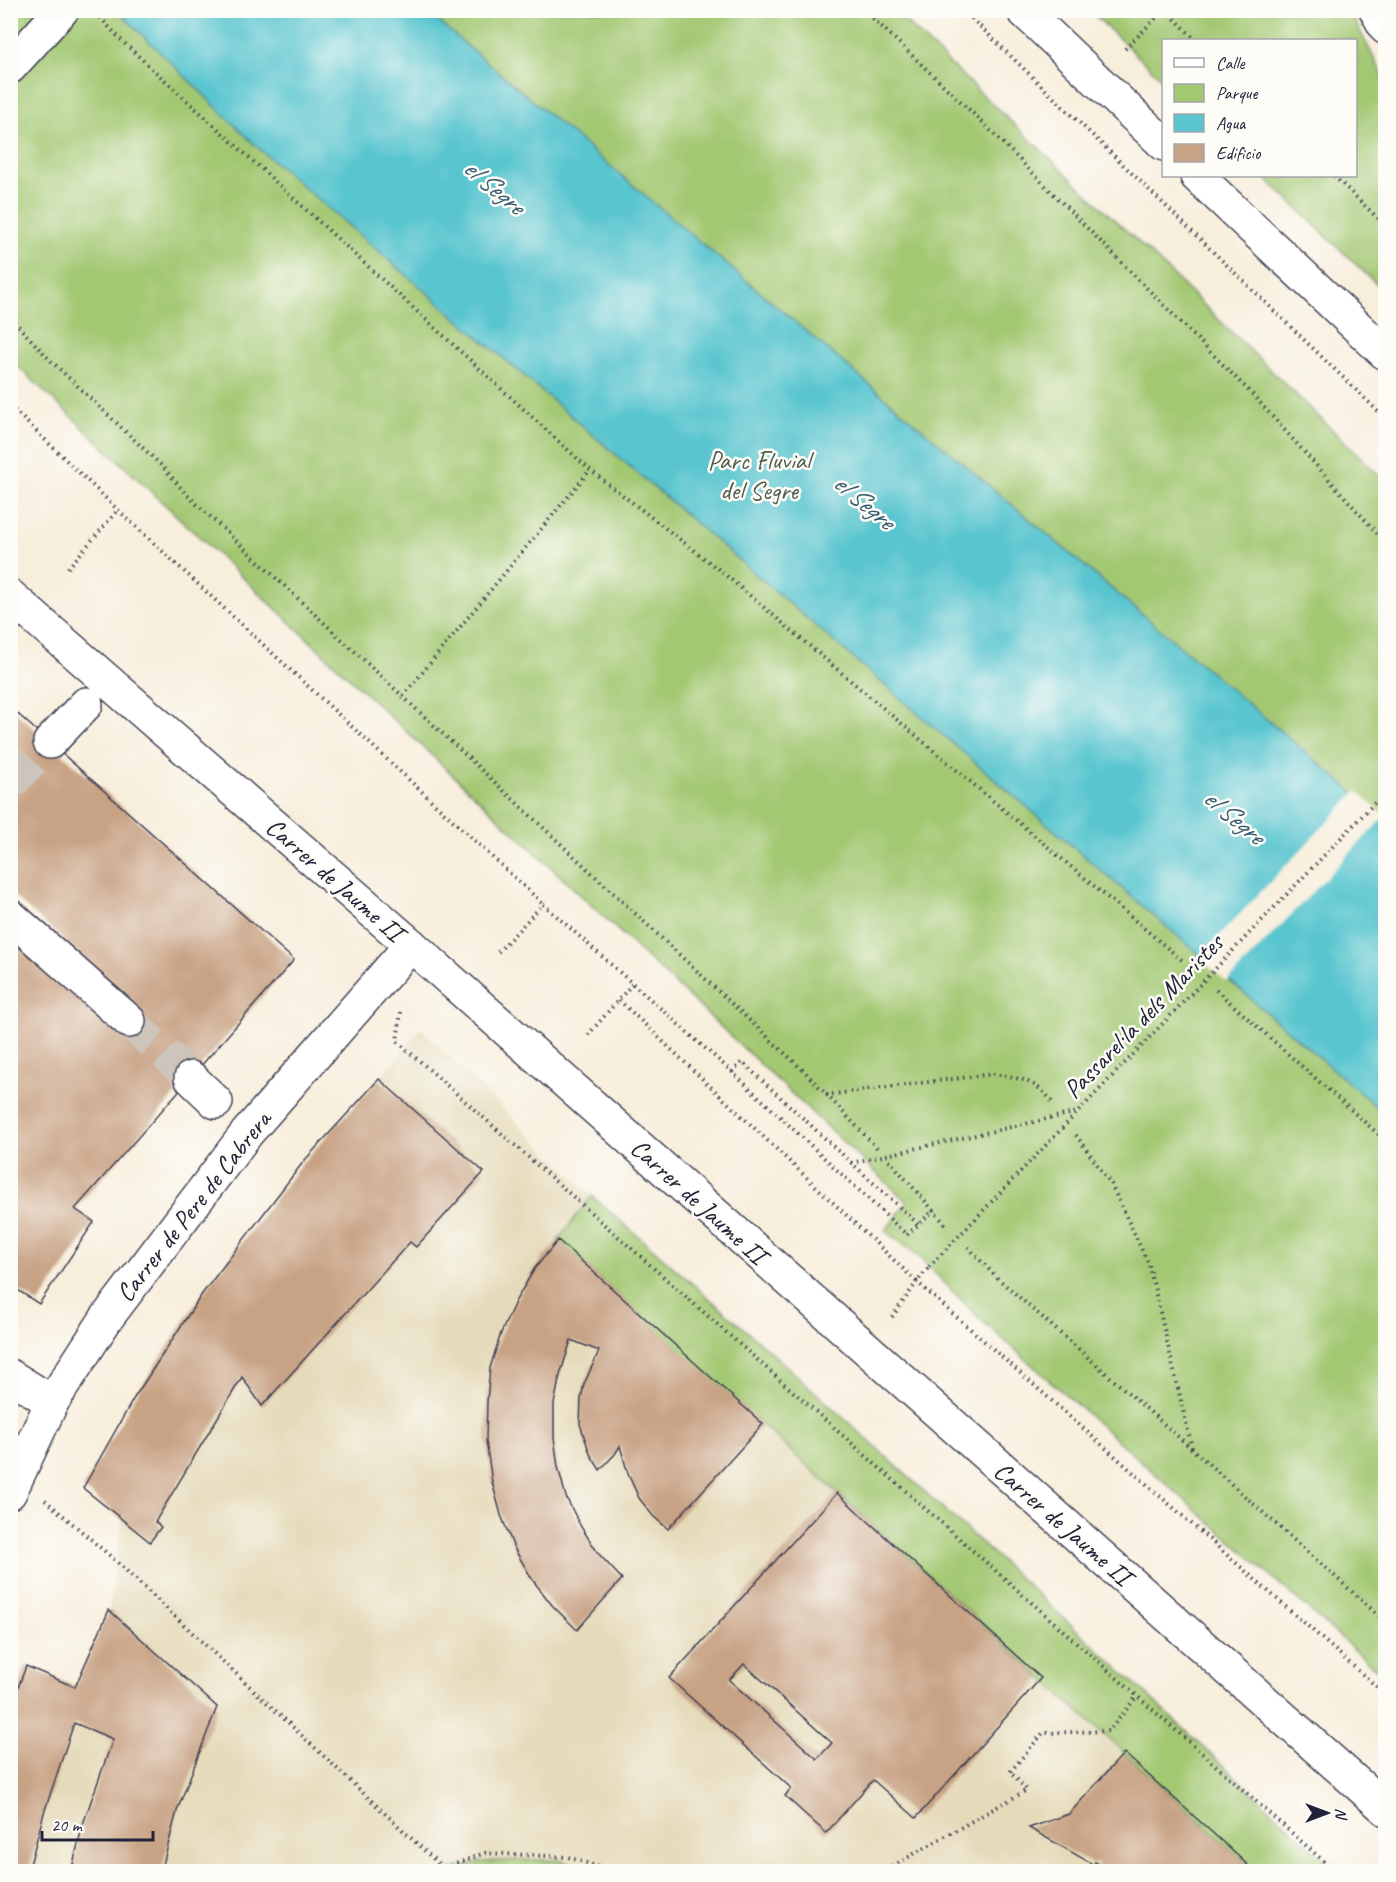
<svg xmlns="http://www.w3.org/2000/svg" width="1396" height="1882" font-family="Caveat,sans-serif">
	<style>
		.built { fill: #e5daba }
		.green { fill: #a3c872; stroke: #627556; stroke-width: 1.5 }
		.water { fill: #58c5cf; stroke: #3d7485; stroke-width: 1.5 }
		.pier { fill: #f8eedc }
		.building { fill: #c8a284; fill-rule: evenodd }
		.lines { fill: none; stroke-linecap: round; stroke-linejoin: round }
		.minor-tunnel { stroke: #cdc5bc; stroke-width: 33; stroke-dasharray: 33 16; stroke-linecap: butt }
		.minor-casing { stroke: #424153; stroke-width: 36 }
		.major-casing { stroke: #424153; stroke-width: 36 }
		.path { stroke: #424153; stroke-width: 4; stroke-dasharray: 1.5 4.5; stroke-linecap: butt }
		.minor { stroke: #fff; stroke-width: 33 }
		.major { stroke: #fff; stroke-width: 33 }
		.path-bridge { stroke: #424153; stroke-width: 4; stroke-dasharray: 1.5 4.5; stroke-linecap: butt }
		.labels { text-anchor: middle; stroke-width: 5; stroke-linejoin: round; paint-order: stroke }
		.park-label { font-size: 26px; fill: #4f5c4e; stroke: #fdfcf7 }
		.street-label { font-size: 26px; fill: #22223b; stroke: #fdfcf7 }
		.water-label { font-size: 27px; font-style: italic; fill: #355b6f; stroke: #fdfcf7 }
	</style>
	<rect width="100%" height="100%" fill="#fdfcf7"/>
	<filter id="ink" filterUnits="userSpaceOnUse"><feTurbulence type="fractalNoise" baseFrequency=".0167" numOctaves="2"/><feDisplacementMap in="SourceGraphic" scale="12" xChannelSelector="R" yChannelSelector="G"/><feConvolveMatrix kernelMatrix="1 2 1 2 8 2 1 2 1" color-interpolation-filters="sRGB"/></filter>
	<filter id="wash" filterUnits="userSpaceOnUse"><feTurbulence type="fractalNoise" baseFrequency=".008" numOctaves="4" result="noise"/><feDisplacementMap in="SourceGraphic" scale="24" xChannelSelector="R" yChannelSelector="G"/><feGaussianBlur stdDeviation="1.35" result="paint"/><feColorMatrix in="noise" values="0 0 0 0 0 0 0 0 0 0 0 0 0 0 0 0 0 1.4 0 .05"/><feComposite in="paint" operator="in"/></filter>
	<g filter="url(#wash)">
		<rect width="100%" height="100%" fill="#f8eedc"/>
		<polygon class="built" points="421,1028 592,1196 772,1353 1089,1641 1337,1871 11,1872 11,1710 26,1666 76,1686 109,1610 122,1520 83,1488 202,1294 304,1161 379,1079"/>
		<g class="green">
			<polygon points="10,11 894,11 1149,252 1385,481 1385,1677 980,1319 916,1254 885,1231 907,1202 11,360"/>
			<polygon points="1090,11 1350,11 1385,80 1385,292 1263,176 1356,176 1356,40 1164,40 1163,80"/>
			<polygon points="592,1196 772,1353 1089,1641 1337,1871 1255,1871 558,1240"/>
			<polygon points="518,1860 558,1860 599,1871 447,1871 480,1862"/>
		</g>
		<polygon class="water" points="118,11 426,11 1385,819 1385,1114 257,147"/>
		<polygon class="pier" points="1357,791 1385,816 1227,982 1198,958"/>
		<g id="blocks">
			<g class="building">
				<polygon points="10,707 294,960 75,1209 94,1222 39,1304 10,1285 10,937 119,1032 140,1008 10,893"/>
				<polygon points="379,1079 484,1172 416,1247 410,1242 262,1406 242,1377 155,1522 161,1527 150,1542 83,1488 134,1398 202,1294 304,1161"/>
				<polygon points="558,1240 763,1424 668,1529 653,1516 639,1498 628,1474 620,1446 615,1454 600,1470 590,1454 580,1424 581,1399 584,1384 599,1351 571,1340 560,1375 554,1404 554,1438 558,1467 566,1497 581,1527 598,1553 622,1579 577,1630 552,1605 532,1579 514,1548 501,1515 492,1482 486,1441 487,1402 490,1368 501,1333 516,1300 535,1268"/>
				<path d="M837,1493L1041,1678L916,1818L873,1780L826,1833L785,1796L791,1788L669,1678ZM744,1664L832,1743L817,1759L729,1680Z"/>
				<polygon points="109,1610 217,1707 177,1811 161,1872 71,1872 83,1824 113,1739 74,1723 44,1813 28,1872 10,1872 10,1710 26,1666 75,1687"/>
				<polygon points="1124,1753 1237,1855 1255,1872 1095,1872 1099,1865 1095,1862 1094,1865 1029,1828 1069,1814"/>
			</g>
		</g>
	</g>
	<g filter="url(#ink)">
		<use href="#blocks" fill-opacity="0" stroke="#424153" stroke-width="1.5"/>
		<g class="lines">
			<g class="minor-tunnel">
				<polyline points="10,784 50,742"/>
				<polyline points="129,1021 191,1078"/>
			</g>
			<g class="minor-casing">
				<g id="minor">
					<polyline points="1023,10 1164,144"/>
					<polyline points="1376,10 1386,28"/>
					<polyline points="1197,176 1386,354"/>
					<polyline points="10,596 411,945 1386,1809"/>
					<polyline points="50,742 86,704"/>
					<polyline points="10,916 129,1021"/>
					<polyline points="191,1078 216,1102"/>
					<polyline points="10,1376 52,1402"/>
					<polyline points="10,1492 52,1402 106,1319 247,1133 411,945"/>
				</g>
			</g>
			<g class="major-casing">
				<polyline id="major" points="10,67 62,10"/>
			</g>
			<g class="path">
				<polyline points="864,10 978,118 1253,395 1386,543"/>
				<polyline points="963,10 1386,419"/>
				<polyline points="1166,10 1196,40"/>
				<polyline points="96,13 123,42 590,470 722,572 1184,962"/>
				<polyline points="1125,49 1164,10"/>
				<polyline points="1334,176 1386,226"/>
				<polyline points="10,317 50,360 163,467 186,494 806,1073 877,1148"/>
				<polyline points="10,406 118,510 543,904"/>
				<polyline points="68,568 118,510"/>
				<polyline points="403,696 590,470"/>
				<polyline points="498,952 543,904 732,1072 907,1235 934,1210"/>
				<polyline points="1216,990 1386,1141"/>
				<polyline points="619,1000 917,1282 929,1267"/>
				<polyline points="401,1012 397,1041 1336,1872"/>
				<polyline points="588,1035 633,983"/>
				<polyline points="732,1072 742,1062 919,1225"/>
				<path d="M826,1095L992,1074C1016,1077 1037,1080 1052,1102"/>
				<polyline points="1076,1135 1111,1184 1149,1265 1192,1448"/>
				<polyline points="889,1160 946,1225"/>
				<polyline points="968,1247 994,1275 1174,1433 1386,1622"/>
				<polyline points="892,1317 917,1282 1386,1695"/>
				<polyline points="45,1500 116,1561 443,1868"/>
				<polyline points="434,1872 485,1853 568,1857 615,1872"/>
				<polyline points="882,1872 1027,1790 1010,1772 1043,1733 1109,1731 1137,1696"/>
			</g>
			<use href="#minor" class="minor"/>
			<use href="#major" class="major"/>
			<g class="path-bridge">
				<polyline points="851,1163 1078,1112"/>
				<polyline points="929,1267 1386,791"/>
			</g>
		</g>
	</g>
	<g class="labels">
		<g class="park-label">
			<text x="759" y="469">Parc Fluvial<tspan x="759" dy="30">del Segre</tspan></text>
		</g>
		<g class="street-label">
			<text transform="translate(335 879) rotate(41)" y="9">Carrer de Jaume II</text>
			<text transform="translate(1143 1016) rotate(-46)" y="9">Passarel·la dels Maristes</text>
			<text transform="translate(699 1201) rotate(42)" y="9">Carrer de Jaume II</text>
			<text transform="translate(193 1206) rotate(-52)" y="9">Carrer de Pere de Cabrera</text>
			<text transform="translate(1063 1523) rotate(41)" y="9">Carrer de Jaume II</text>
		</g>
		<g class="water-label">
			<text transform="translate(494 186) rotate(40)" y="9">el Segre</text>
			<text transform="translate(864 501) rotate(40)" y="9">el Segre</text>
			<text transform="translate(1234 816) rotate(40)" y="9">el Segre</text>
		</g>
	</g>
	<rect width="1396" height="1882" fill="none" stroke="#fdfcf7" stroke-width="36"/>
	<rect x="1162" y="39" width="195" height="138" fill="#fdfcf7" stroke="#a5a5ac" stroke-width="1.5"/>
	<rect x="1174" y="58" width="30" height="9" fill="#ffffff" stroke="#a5a5ac" stroke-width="1.5"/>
	<text x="1216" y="69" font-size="18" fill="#22223b">Calle</text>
	<rect x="1174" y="84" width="30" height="18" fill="#a3c872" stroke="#a5a5ac" stroke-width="1.5"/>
	<text x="1216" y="99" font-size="18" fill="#22223b">Parque</text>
	<rect x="1174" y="114" width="30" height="18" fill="#58c5cf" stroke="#a5a5ac" stroke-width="1.5"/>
	<text x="1216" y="129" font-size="18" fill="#22223b">Agua</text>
	<rect x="1174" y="144" width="30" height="18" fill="#c8a284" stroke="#a5a5ac" stroke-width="1.5"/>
	<text x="1216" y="159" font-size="18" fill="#22223b">Edificio</text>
	<g transform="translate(1327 1813) rotate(90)" stroke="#fdfcf7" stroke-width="4.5" paint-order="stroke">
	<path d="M0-4.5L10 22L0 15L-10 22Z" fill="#22223b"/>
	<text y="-9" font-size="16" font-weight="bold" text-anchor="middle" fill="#22223b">N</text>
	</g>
	<path d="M42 1831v9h111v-9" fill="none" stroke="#22223b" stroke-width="3"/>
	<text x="51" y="1831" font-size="18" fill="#22223b" stroke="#fdfcf7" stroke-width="4.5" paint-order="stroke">20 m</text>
</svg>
